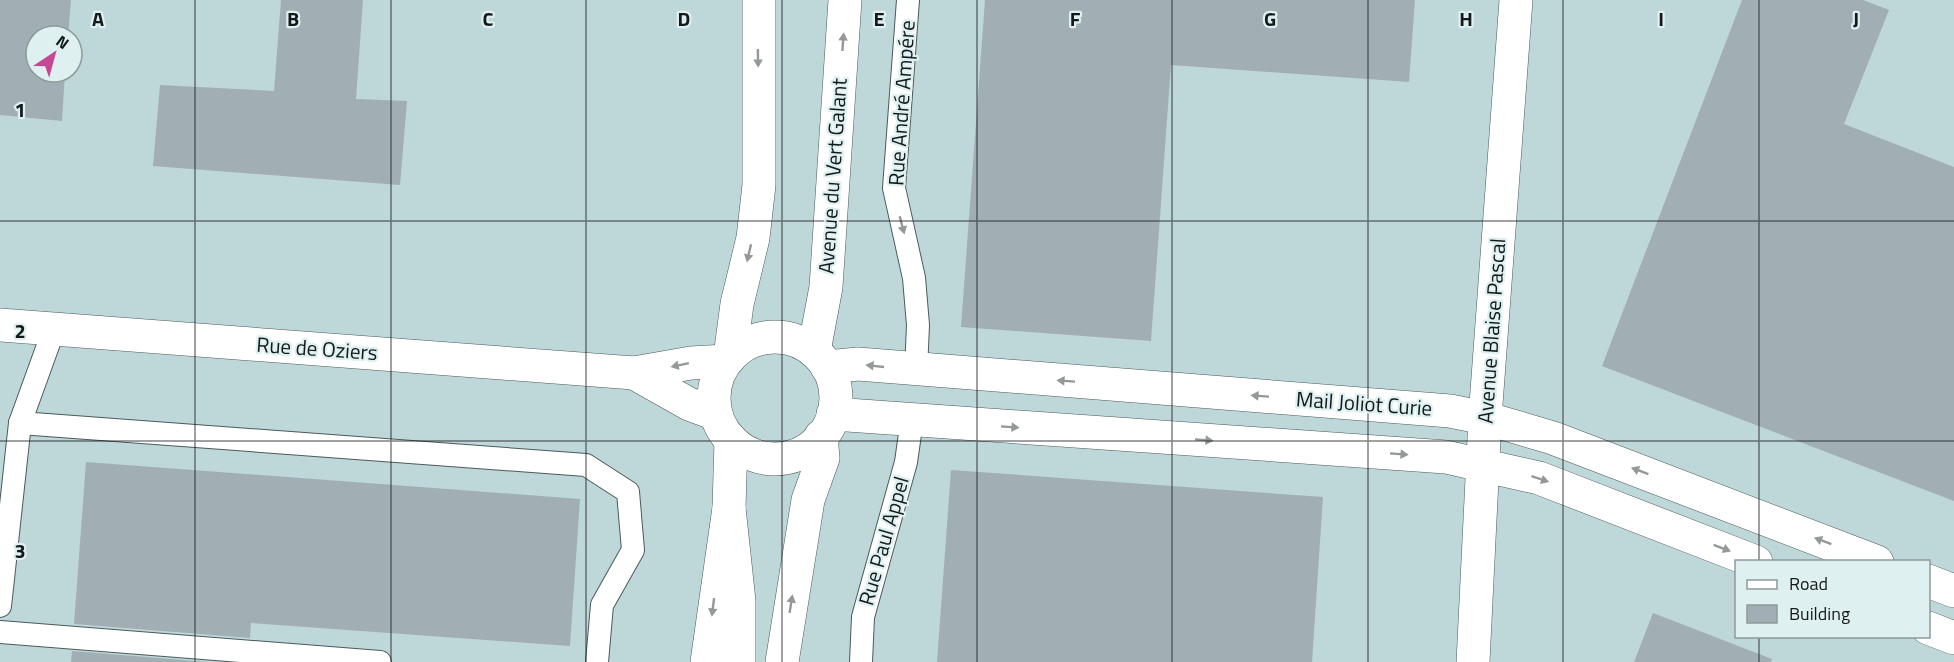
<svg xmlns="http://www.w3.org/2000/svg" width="1954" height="662" font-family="'Titillium Web',sans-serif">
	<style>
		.built { fill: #bed7d8; fill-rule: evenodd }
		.building { fill: #a1afb5 }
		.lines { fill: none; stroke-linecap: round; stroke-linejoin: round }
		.lane-casing { stroke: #4b5a5a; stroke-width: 24 }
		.street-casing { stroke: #4b5a5a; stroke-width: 34 }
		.secondary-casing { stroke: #4b5a5a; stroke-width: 34 }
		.highway-casing { stroke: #4b5a5a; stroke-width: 34 }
		.lane { stroke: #fff; stroke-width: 22 }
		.street { stroke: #fff; stroke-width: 33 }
		.secondary { stroke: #fff; stroke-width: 33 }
		.highway { stroke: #fff; stroke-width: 33 }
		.oneway { fill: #959898 }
		.grid { fill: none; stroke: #141a1b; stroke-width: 1.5; stroke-opacity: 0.55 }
		.labels { text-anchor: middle; stroke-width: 4.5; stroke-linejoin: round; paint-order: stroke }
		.street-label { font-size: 21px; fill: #141a1b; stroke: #dff0f0 }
		.grid-label { font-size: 20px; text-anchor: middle; font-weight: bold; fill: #141a1b; stroke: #dff0f0; stroke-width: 4.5; stroke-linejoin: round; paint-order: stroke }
	</style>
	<rect width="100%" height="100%" fill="#d2e2e3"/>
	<path class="built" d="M0,0H1954V662H0ZM36,36H72V72H36ZM1736,562H1928V636H1736Z"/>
	<g class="building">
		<polygon points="0,0 71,0 68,36 36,36 36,72 65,72 62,121 0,115"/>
		<polygon points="281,0 363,0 356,99 407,101 400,185 153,166 160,85 274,91"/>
		<polygon points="985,0 1415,0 1409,82 1171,65 1151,341 961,327"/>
		<polygon points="1742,0 1863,0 1889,10 1844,124 1954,167 1954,501 1602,366"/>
		<polygon points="86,462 580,499 570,646 251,623 250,638 74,624"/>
		<polygon points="951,470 1323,497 1312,662 937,662"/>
		<polygon points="1653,613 1772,659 1771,662 1634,662"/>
		<polygon points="72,651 208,662 71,662"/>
	</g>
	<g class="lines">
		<g class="lane-casing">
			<g id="lane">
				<polyline points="908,0 894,188 914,278 918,325 916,370"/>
				<polyline points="20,423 586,465 628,492 633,550 602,605 597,662"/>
				<polyline points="0,606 20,423 54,329"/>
				<polyline points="0,632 380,662"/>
				<polyline points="861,662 863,617 906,462 912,420"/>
			</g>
		</g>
		<g class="street-casing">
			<g id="street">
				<polyline points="0,325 634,373 691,363 726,361"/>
				<polyline points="827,367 858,364 1450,411 1485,418 1553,438 1877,562"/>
				<polyline points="634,373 689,404 716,414"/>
				<polyline points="833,414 1446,457 1539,478 1756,562"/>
				<polyline points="1928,581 1954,591"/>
				<polyline points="1928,628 1954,638"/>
				<polyline points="1473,662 1485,418 1516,0"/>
			</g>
		</g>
		<g class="secondary-casing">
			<g id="secondary">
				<circle cx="775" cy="398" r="61"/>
				<polyline points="814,351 826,287 845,0"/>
				<polyline points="730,357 737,304 753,238 759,185 759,0"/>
				<polyline points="731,440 729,508 739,601 739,662"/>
				<polyline points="782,662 808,500 823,458 821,436"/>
			</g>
		</g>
		<g class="highway-casing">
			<polyline id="highway" points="707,662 729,508"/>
		</g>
		<use href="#lane" class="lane"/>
		<use href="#street" class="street"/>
		<use href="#secondary" class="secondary"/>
		<use href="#highway" class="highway"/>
	</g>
	<defs><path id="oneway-solid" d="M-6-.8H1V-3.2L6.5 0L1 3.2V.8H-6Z" transform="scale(1.5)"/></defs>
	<g class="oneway">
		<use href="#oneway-solid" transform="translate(843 42) rotate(-86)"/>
		<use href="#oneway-solid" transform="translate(758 58) rotate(89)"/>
		<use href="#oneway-solid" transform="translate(902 225) rotate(75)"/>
		<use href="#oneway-solid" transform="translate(749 253) rotate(103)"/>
		<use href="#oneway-solid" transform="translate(680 365) rotate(168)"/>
		<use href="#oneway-solid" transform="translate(875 366) rotate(-174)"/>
		<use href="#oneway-solid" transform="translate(1066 381) rotate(-176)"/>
		<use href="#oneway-solid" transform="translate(1260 396) rotate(-176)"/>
		<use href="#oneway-solid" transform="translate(1010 427) rotate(4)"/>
		<use href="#oneway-solid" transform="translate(1204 440) rotate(4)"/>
		<use href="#oneway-solid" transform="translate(1399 454) rotate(4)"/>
		<use href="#oneway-solid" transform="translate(1640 471) rotate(-159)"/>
		<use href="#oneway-solid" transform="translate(1540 479) rotate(18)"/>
		<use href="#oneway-solid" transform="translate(1823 541) rotate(-159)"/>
		<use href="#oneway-solid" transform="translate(1722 548) rotate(21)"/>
		<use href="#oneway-solid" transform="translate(791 604) rotate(-81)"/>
		<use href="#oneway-solid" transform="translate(713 607) rotate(97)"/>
	</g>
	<path class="grid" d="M195,0V662M391,0V662M586,0V662M782,0V662M977,0V662M1172,0V662M1368,0V662M1563,0V662M1759,0V562M0,221H1954M0,441H1954M1759,636V662"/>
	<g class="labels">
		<g class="street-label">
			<text transform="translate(902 103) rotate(-86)" y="7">Rue André Ampére</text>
			<text transform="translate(833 176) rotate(-86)" y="7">Avenue du Vert Galant</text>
			<text transform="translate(1492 331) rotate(-86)" y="7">Avenue Blaise Pascal</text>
			<text transform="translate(317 349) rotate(4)" y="7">Rue de Oziers</text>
			<text transform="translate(1364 404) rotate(4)" y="7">Mail Joliot Curie</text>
			<text transform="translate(884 541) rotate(-74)" y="7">Rue Paul Appel</text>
		</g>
	</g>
	<g class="grid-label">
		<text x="98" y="26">A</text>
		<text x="293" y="26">B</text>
		<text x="488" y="26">C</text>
		<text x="684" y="26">D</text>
		<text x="879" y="26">E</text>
		<text x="1075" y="26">F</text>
		<text x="1270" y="26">G</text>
		<text x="1466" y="26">H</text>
		<text x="1661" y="26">I</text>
		<text x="1856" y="26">J</text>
		<text x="20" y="117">1</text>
		<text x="20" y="338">2</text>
		<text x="20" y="558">3</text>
	</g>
	<rect x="1735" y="560" width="195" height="78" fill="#dff0f0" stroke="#8e9a9b" stroke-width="1.5"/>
	<rect x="1747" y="580" width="30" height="9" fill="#ffffff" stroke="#8e9a9b" stroke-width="1.5"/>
	<text x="1789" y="590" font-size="18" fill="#141a1b">Road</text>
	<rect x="1747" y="605" width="30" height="18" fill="#a1afb5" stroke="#8e9a9b" stroke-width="1.5"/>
	<text x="1789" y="620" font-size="18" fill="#141a1b">Building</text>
	<g transform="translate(54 54) rotate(36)"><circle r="28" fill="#dff0f0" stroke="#8e9a9b" stroke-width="1.5"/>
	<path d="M0-4.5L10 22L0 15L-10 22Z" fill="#c64794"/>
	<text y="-9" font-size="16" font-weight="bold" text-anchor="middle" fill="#141a1b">N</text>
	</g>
</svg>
